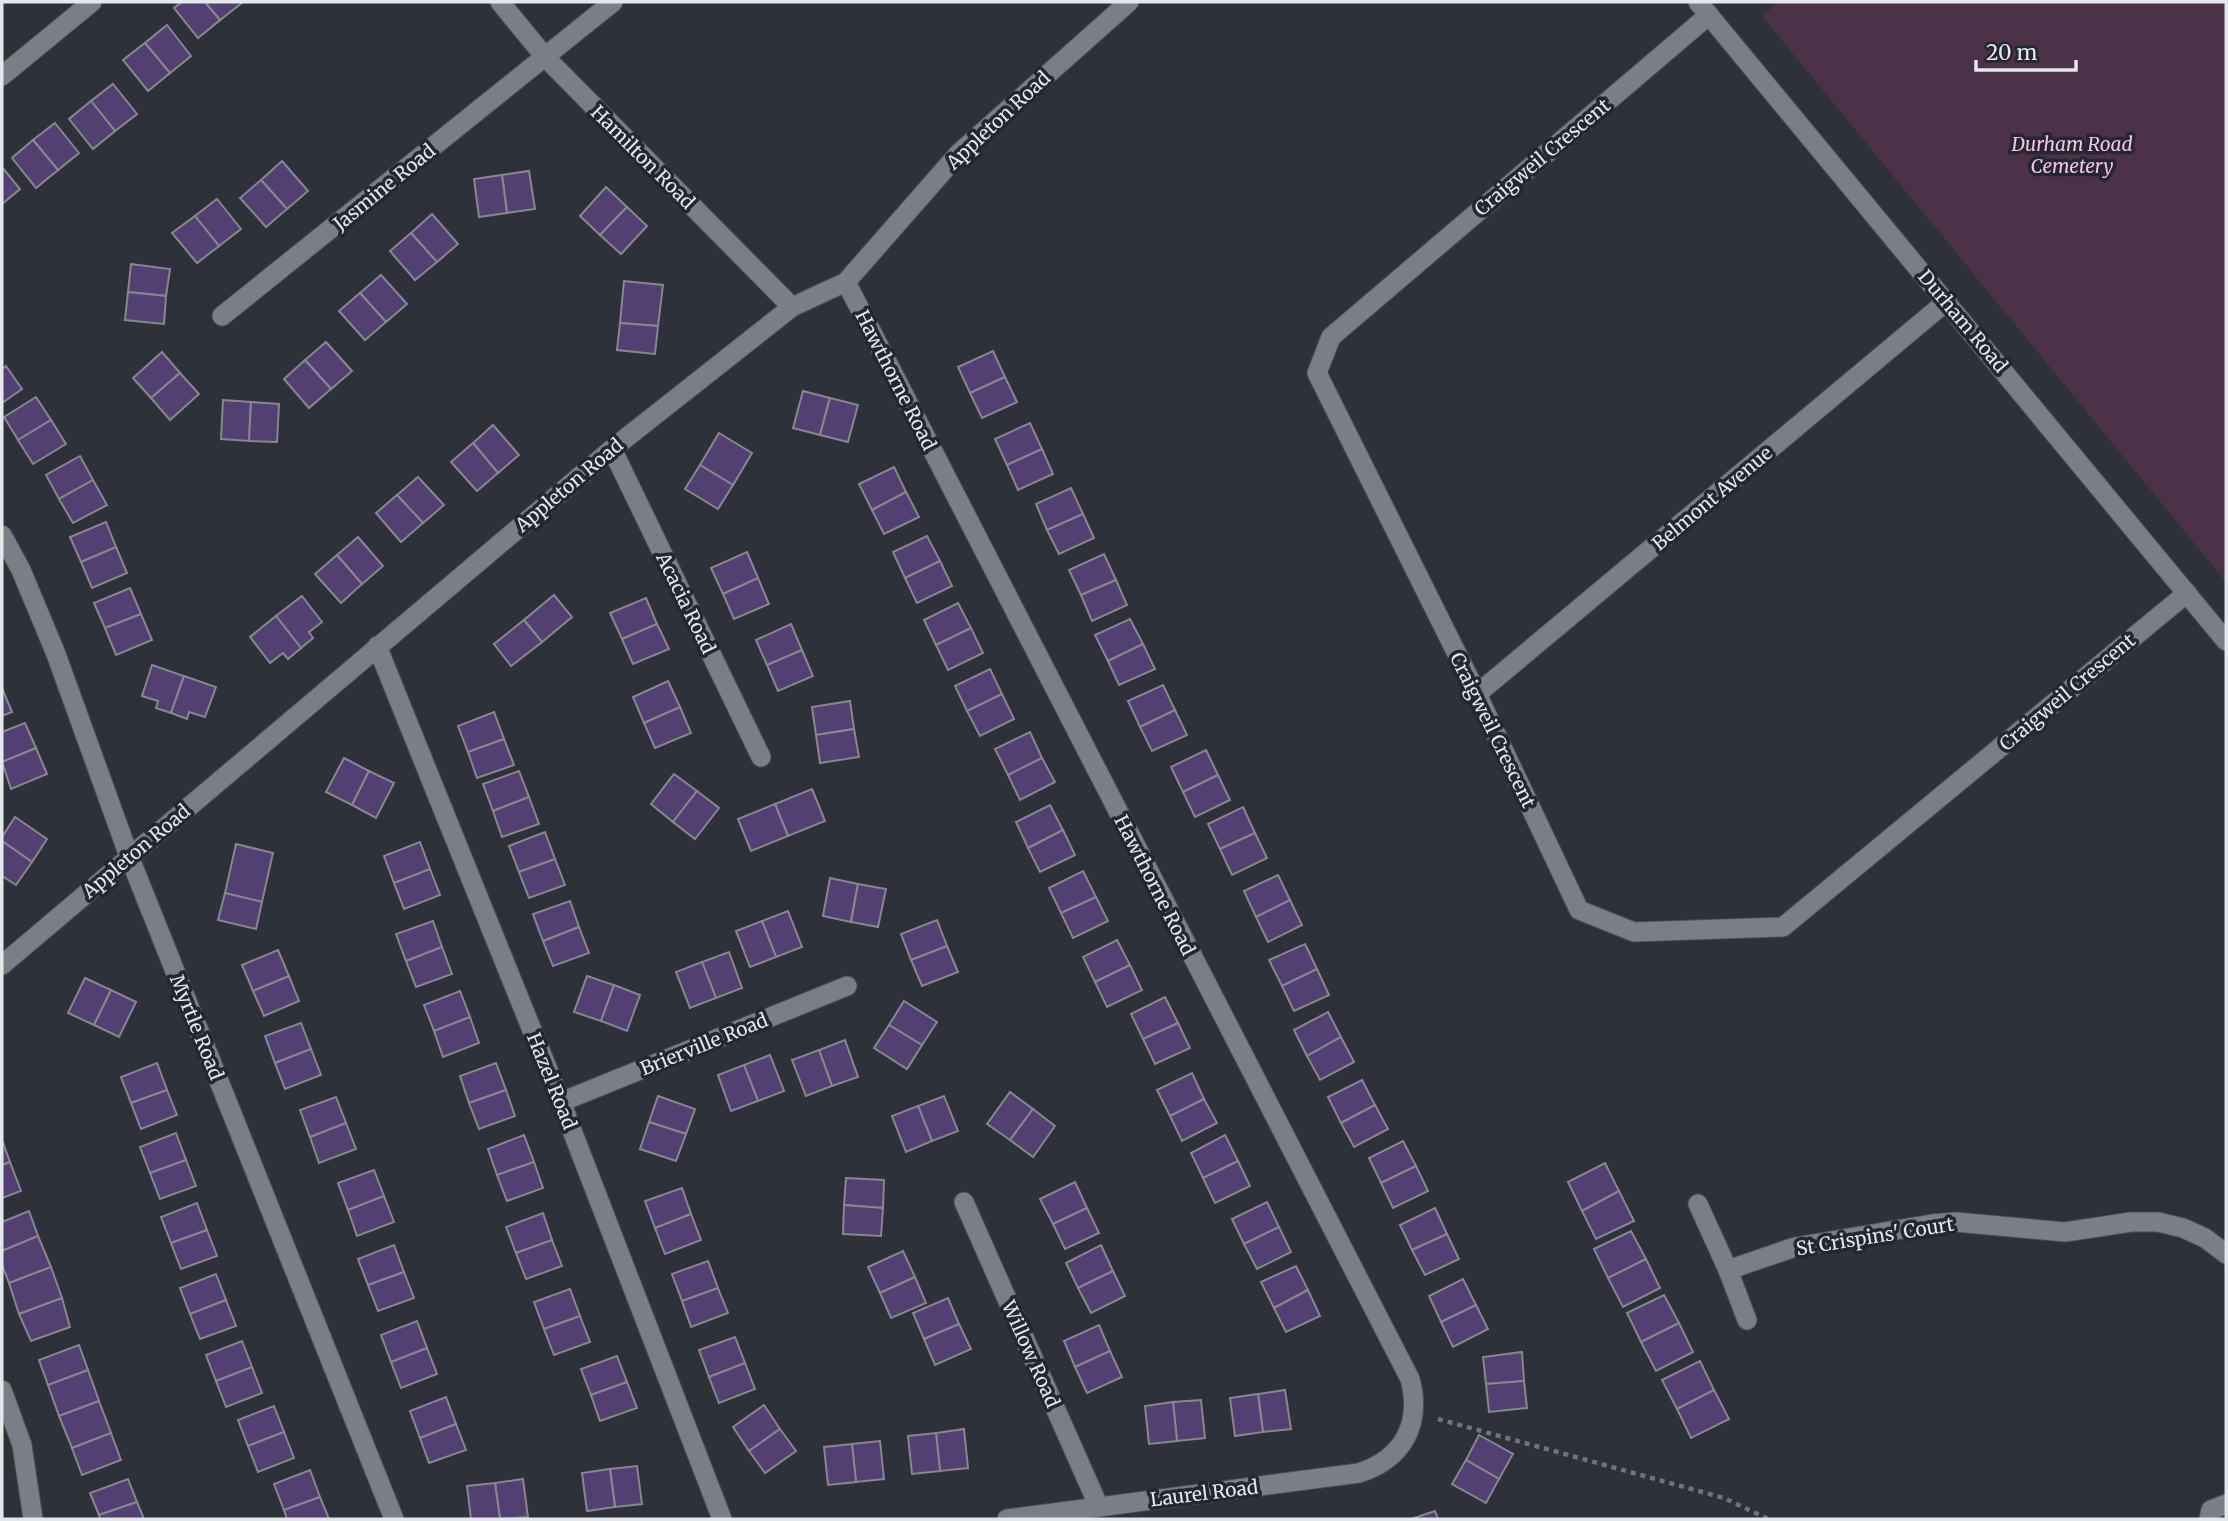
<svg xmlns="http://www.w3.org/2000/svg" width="2228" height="1521" font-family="Merriweather,serif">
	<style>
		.green { fill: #4b3248 }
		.building { fill: #514071; stroke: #88868f; stroke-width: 2 }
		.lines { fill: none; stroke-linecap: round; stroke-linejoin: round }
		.minor-casing { stroke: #4c4f55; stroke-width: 21 }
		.tertiary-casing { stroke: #4c4f55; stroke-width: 21 }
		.path { stroke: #71747b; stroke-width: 4.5; stroke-dasharray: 5 5; stroke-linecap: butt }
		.minor { stroke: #7a7e87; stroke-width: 19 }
		.tertiary { stroke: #7a7e87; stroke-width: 19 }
		.labels { text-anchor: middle; stroke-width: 7; stroke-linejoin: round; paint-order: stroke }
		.street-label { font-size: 19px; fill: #e4e7ec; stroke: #24272f }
		.park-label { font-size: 19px; font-style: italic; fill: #f8c0f0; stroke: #24272f }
	</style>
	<rect width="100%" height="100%" fill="#2e3139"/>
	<polygon class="green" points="1778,2 2226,2 2226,582 1762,16"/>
	<g class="building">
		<polygon points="182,2 205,2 220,20 198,38 174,8"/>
		<polygon points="205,2 241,2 242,3 220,20"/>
		<polygon points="167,25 191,56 170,73 145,43"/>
		<polygon points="145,43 170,73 148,91 123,60"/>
		<polygon points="113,84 137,114 115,131 91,101"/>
		<polygon points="91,101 115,131 93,149 69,119"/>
		<polygon points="55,123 79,153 58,170 33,140"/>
		<polygon points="33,140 58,170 36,188 12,158"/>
		<polygon points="282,161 308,191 287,209 261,180"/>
		<polygon points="2,167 20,189 2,204"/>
		<polygon points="529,171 535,209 507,213 502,175"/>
		<polygon points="502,175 507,213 479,217 474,179"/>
		<polygon points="261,180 287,209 266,227 240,198"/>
		<polygon points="606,187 627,207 600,235 580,216"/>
		<polygon points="217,199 241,229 219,246 195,216"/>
		<polygon points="627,207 647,226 621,254 600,235"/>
		<polygon points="432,214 458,244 437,262 411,233"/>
		<polygon points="195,216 219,246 197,263 172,233"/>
		<polygon points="411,233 437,262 415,280 390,251"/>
		<polygon points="131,264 170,269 166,296 128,292"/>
		<polygon points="381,275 407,304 386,322 360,293"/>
		<polygon points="624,281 663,285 658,326 620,323"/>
		<polygon points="128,292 166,296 164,324 125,320"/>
		<polygon points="360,293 386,322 365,340 339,311"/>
		<polygon points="620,323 658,326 655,354 617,350"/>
		<polygon points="326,342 352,371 331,389 305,360"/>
		<polygon points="993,351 1005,377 970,393 958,367"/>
		<polygon points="162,352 180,373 151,398 133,378"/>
		<polygon points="305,360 331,389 309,408 284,379"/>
		<polygon points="6,366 22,389 2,403 2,369"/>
		<polygon points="180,373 199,394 170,420 151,398"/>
		<polygon points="1005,377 1017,402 982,418 970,393"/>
		<polygon points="803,391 830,398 820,435 793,428"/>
		<polygon points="36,397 51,420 18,440 4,417"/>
		<polygon points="830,398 858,405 848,442 820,435"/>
		<polygon points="223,400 251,402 249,441 221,439"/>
		<polygon points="251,402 279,404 277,442 249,441"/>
		<polygon points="51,420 66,444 33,464 18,440"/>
		<polygon points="1030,423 1042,449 1007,465 995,439"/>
		<polygon points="493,425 519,455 498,473 473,443"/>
		<polygon points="719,433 752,453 733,485 700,465"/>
		<polygon points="473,443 498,473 477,491 451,462"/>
		<polygon points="1042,449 1053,474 1018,490 1007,465"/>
		<polygon points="80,456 93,480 59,499 46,475"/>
		<polygon points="700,465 733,485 718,509 685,489"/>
		<polygon points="894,467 906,492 872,510 859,484"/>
		<polygon points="418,477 444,505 423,523 397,495"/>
		<polygon points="93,480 107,505 73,523 59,499"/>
		<polygon points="1071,488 1083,514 1047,530 1036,504"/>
		<polygon points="906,492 919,517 884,534 872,510"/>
		<polygon points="397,495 423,523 401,542 376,513"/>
		<polygon points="1083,514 1094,538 1059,554 1047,530"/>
		<polygon points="106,522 116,547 81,562 70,537"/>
		<polygon points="927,536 940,561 905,578 893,552"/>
		<polygon points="358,537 383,566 362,584 337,555"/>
		<polygon points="116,547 127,573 92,588 81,562"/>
		<polygon points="747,552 758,578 723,594 711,568"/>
		<polygon points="1104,554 1116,580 1081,595 1069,570"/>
		<polygon points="337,555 362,584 341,603 315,574"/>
		<polygon points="940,561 952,586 917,603 905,578"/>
		<polygon points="758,578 769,604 734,619 723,594"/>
		<polygon points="1116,580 1127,605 1092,621 1081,595"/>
		<polygon points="130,588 141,614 105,628 94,603"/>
		<polygon points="554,595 572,617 542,642 524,620"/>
		<polygon points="302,596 322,622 309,632 313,638 301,648 276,616"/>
		<polygon points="646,598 657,624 622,639 610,613"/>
		<polygon points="958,603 971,628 936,645 924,620"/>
		<polygon points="141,614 152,640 116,655 105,628"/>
		<polygon points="276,616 301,648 288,659 283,653 270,663 250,637"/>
		<polygon points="1130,619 1143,644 1108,661 1095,635"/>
		<polygon points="524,620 542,642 511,666 494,644"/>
		<polygon points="657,624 669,649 633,664 622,639"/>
		<polygon points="791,624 802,650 767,665 756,640"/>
		<polygon points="971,628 983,653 948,670 936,645"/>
		<polygon points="1143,644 1155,669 1119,685 1108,661"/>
		<polygon points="802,650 813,676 778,691 767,665"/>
		<polygon points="152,665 184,676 171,713 156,708 158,701 142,696"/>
		<polygon points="990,669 1002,694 967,711 955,686"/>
		<polygon points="184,676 216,687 205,717 189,712 187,719 171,713"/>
		<polygon points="668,681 680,707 644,723 633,697"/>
		<polygon points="1163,685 1175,710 1140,727 1128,701"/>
		<polygon points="2,688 12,712 2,716"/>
		<polygon points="1002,694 1014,719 980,736 967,711"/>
		<polygon points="850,701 854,729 816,735 812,707"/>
		<polygon points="680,707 691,733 655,748 644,723"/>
		<polygon points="1175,710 1187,735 1152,751 1140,727"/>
		<polygon points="494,712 504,739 468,752 458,726"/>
		<polygon points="25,723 36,748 2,762 2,732"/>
		<polygon points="854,729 859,757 820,763 816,735"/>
		<polygon points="1030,732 1042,758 1008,775 995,749"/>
		<polygon points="504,739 514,765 477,778 468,752"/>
		<polygon points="36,748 47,774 11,789 2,762"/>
		<polygon points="1206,750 1218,775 1183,792 1171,767"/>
		<polygon points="344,758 369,771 352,805 326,792"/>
		<polygon points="1042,758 1055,782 1020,800 1008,775"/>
		<polygon points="369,771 394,783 376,818 352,805"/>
		<polygon points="519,771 529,797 493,811 483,784"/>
		<polygon points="674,774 697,791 673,822 651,804"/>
		<polygon points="1218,775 1230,800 1195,817 1183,792"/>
		<polygon points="812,789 825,821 788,836 775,804"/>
		<polygon points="697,791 719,808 695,839 673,822"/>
		<polygon points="529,797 539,824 502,837 493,811"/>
		<polygon points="775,804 788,836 751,851 738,819"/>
		<polygon points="1050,805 1063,830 1028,848 1016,822"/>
		<polygon points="1243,807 1255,833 1220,849 1208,824"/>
		<polygon points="15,817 47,839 32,862 2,841 2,837"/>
		<polygon points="1063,830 1075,855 1040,872 1028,848"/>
		<polygon points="545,832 555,859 519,872 509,846"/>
		<polygon points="1255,833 1267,858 1232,875 1220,849"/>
		<polygon points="2,841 32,862 16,885 2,876"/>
		<polygon points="420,842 430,869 394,883 384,856"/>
		<polygon points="236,844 273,853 262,902 225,893"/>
		<polygon points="555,859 565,885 529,898 519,872"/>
		<polygon points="430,869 440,895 404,909 394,883"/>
		<polygon points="1083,871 1096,897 1061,913 1049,888"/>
		<polygon points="1278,875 1290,900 1256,917 1244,891"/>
		<polygon points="830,878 858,884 851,922 823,916"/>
		<polygon points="858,884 886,889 878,927 851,922"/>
		<polygon points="225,893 262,902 256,929 218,920"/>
		<polygon points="1096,897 1108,921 1073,938 1061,913"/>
		<polygon points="1290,900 1302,925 1268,942 1256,917"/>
		<polygon points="570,901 579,927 543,941 533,914"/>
		<polygon points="788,911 802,947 776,957 762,921"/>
		<polygon points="937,920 947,946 911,960 901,934"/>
		<polygon points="433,921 442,947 406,961 396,934"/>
		<polygon points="762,921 776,957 750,967 736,931"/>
		<polygon points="579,927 589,953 553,966 543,941"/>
		<polygon points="1117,940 1130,965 1095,982 1083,957"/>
		<polygon points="1305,944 1317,969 1282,986 1269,960"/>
		<polygon points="947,946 958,972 922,986 911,960"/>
		<polygon points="442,947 452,974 416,987 406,961"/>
		<polygon points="278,950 289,976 253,991 242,965"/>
		<polygon points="729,952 742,988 716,998 702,962"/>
		<polygon points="702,962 716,998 690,1008 676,972"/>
		<polygon points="1130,965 1142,990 1107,1007 1095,982"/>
		<polygon points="1317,969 1329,995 1294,1011 1282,986"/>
		<polygon points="289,976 299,1001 264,1016 253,991"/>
		<polygon points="587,976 614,985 601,1021 574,1012"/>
		<polygon points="85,978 111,990 94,1025 68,1013"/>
		<polygon points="614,985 640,995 627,1031 601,1021"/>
		<polygon points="111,990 136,1002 119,1037 94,1025"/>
		<polygon points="460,991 470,1017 434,1031 424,1005"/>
		<polygon points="1165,997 1178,1023 1143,1039 1131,1014"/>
		<polygon points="904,1001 937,1022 922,1045 889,1025"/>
		<polygon points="1328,1012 1341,1037 1307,1056 1294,1030"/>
		<polygon points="470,1017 479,1043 443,1057 434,1031"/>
		<polygon points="301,1023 311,1049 275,1063 265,1036"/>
		<polygon points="1178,1023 1190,1048 1155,1064 1143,1039"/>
		<polygon points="889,1025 922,1045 907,1069 874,1048"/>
		<polygon points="1341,1037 1354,1062 1320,1080 1307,1056"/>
		<polygon points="845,1040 858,1077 832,1086 819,1050"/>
		<polygon points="311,1049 321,1075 285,1089 275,1063"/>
		<polygon points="819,1050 832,1086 806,1096 792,1060"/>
		<polygon points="770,1055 784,1091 758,1101 744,1065"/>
		<polygon points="157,1063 167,1090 131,1103 121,1077"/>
		<polygon points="496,1063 506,1090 469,1103 460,1076"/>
		<polygon points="744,1065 758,1101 731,1111 718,1075"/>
		<polygon points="1192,1073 1204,1099 1170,1116 1157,1090"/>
		<polygon points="1362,1080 1375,1105 1341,1123 1328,1097"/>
		<polygon points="167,1090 177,1115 141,1129 131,1103"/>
		<polygon points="506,1090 515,1116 479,1129 469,1103"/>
		<polygon points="1010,1092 1033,1109 1010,1140 987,1124"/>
		<polygon points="658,1096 695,1109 686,1134 649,1122"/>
		<polygon points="944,1096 958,1131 932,1141 918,1106"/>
		<polygon points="336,1097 346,1123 310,1137 300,1110"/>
		<polygon points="1204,1099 1217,1123 1182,1141 1170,1116"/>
		<polygon points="1375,1105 1388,1129 1354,1147 1341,1123"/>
		<polygon points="918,1106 932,1141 906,1152 892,1116"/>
		<polygon points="1033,1109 1055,1126 1033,1157 1010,1140"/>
		<polygon points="649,1122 686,1134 676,1161 640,1149"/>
		<polygon points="346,1123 356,1149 319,1163 310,1137"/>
		<polygon points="176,1133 186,1160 150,1173 140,1147"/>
		<polygon points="524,1135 534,1162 497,1175 488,1149"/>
		<polygon points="1225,1135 1238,1161 1203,1178 1191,1153"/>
		<polygon points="2,1140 10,1162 2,1165"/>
		<polygon points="1403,1141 1416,1166 1381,1183 1369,1158"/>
		<polygon points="186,1160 196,1186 160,1199 150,1173"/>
		<polygon points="1238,1161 1250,1186 1215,1203 1203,1178"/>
		<polygon points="10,1162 21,1191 2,1198 2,1165"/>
		<polygon points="534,1162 543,1188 507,1201 497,1175"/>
		<polygon points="1605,1163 1619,1191 1582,1211 1568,1182"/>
		<polygon points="1416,1166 1428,1191 1393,1208 1381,1183"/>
		<polygon points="374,1170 384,1196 348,1210 338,1183"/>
		<polygon points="846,1178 884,1180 883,1208 844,1205"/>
		<polygon points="1075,1182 1087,1208 1053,1224 1040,1199"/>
		<polygon points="682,1188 691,1214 655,1228 645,1201"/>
		<polygon points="1619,1191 1634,1221 1596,1239 1582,1211"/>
		<polygon points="384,1196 394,1222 357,1236 348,1210"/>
		<polygon points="1267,1202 1279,1227 1244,1244 1232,1219"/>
		<polygon points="197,1203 207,1230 171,1243 161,1217"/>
		<polygon points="844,1205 883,1208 881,1236 843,1234"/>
		<polygon points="1087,1208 1099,1233 1065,1249 1053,1224"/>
		<polygon points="1435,1208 1447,1234 1412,1250 1400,1225"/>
		<polygon points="29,1211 38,1236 2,1251 2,1222"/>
		<polygon points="543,1213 552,1240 516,1253 506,1227"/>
		<polygon points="691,1214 701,1240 665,1254 655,1228"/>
		<polygon points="1279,1227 1291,1252 1257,1269 1244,1244"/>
		<polygon points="207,1230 217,1256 181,1269 171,1243"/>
		<polygon points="1631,1231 1646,1259 1608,1278 1594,1249"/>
		<polygon points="1447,1234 1459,1259 1425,1275 1412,1250"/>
		<polygon points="38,1236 51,1267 9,1283 2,1265 2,1251"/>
		<polygon points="552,1240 562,1266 526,1279 516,1253"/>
		<polygon points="394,1245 404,1272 368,1285 358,1259"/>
		<polygon points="1101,1245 1113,1271 1078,1288 1066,1263"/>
		<polygon points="903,1251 915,1277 880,1293 868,1267"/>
		<polygon points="1646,1259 1660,1288 1623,1307 1608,1278"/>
		<polygon points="708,1261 718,1288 682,1301 672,1274"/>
		<polygon points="1296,1266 1308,1290 1274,1308 1261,1282"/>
		<polygon points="51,1267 62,1298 19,1314 9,1283"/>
		<polygon points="1113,1271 1125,1296 1091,1313 1078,1288"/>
		<polygon points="404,1272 414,1298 378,1311 368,1285"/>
		<polygon points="216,1274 226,1300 190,1314 180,1288"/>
		<polygon points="915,1277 926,1303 891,1318 880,1293"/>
		<polygon points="1463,1279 1476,1305 1441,1322 1429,1296"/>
		<polygon points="718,1288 728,1313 691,1327 682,1301"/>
		<polygon points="570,1289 580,1316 544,1329 534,1302"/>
		<polygon points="1308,1290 1320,1316 1286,1332 1274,1308"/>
		<polygon points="1664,1295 1679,1323 1641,1342 1627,1313"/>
		<polygon points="62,1298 70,1327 31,1341 19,1314"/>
		<polygon points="948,1298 959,1324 924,1339 913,1313"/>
		<polygon points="226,1300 236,1326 200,1339 190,1314"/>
		<polygon points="1476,1305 1488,1329 1453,1347 1441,1322"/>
		<polygon points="580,1316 590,1342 554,1355 544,1329"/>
		<polygon points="417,1321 427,1348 391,1362 381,1335"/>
		<polygon points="1679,1323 1693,1352 1656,1371 1641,1342"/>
		<polygon points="959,1324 971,1349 935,1365 924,1339"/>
		<polygon points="1099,1325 1110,1351 1075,1367 1064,1341"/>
		<polygon points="735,1337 745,1363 709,1377 699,1350"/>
		<polygon points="242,1341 252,1367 216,1381 206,1355"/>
		<polygon points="79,1345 88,1370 48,1385 39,1360"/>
		<polygon points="427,1348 437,1374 401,1388 391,1362"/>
		<polygon points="1110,1351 1122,1377 1087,1393 1075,1367"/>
		<polygon points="1522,1352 1524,1381 1486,1384 1483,1357"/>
		<polygon points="617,1356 627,1382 591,1395 581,1369"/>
		<polygon points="1700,1361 1714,1390 1677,1409 1662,1380"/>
		<polygon points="745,1363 755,1389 719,1403 709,1377"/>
		<polygon points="252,1367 262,1393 226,1407 216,1381"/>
		<polygon points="88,1370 99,1401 59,1416 48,1385"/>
		<polygon points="1524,1381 1527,1408 1489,1412 1486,1384"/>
		<polygon points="627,1382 637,1408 600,1421 591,1395"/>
		<polygon points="1285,1390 1291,1429 1263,1432 1258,1394"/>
		<polygon points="1714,1390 1729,1419 1691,1438 1677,1409"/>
		<polygon points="1258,1394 1263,1432 1235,1436 1230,1398"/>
		<polygon points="446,1397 456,1424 420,1438 410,1411"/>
		<polygon points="1201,1400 1205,1438 1177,1441 1173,1402"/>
		<polygon points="99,1401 111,1433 72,1448 59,1416"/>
		<polygon points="1173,1402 1177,1441 1149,1444 1145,1406"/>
		<polygon points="764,1405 780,1429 749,1451 733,1427"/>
		<polygon points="274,1406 284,1432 248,1446 238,1420"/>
		<polygon points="456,1424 466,1450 429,1463 420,1438"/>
		<polygon points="780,1429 796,1451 765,1473 749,1451"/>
		<polygon points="964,1429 968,1468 940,1471 936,1433"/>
		<polygon points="284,1432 294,1458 258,1472 248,1446"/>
		<polygon points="111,1433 121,1460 82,1475 72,1448"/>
		<polygon points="936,1433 940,1471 912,1474 908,1436"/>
		<polygon points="1479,1435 1513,1454 1499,1479 1466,1460"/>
		<polygon points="880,1441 884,1479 856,1482 852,1444"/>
		<polygon points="852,1444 856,1482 828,1485 824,1447"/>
		<polygon points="1466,1460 1499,1479 1486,1503 1452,1484"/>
		<polygon points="637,1466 642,1504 615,1507 610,1469"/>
		<polygon points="610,1469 615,1507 587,1511 582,1473"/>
		<polygon points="310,1470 320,1497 284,1510 274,1484"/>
		<polygon points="128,1479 137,1502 99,1515 90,1493"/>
		<polygon points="523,1479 528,1517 500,1519 495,1483"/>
		<polygon points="495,1483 500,1519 471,1519 467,1486"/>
		<polygon points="320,1497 329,1519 287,1519 284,1510"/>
		<polygon points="137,1502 144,1519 100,1519 99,1515"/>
		<polygon points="1435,1511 1438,1519 1411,1519"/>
	</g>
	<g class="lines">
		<g class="minor-casing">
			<g id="minor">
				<polyline points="500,2 546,58 792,307"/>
				<polyline points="1709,15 1331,337 1317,373 1477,694 1579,910 1634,932 1783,927 2187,593"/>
				<polyline points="2,76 92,2"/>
				<path d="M846,282L1410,1379C1422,1424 1403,1459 1359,1473L1007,1519"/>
				<polyline points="222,316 613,2"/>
				<polyline points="612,449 761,757"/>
				<polyline points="2,535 21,570 56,654 129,856 394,1519"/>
				<polyline points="377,646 561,1102 722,1519"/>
				<polyline points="1477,694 1947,301"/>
				<polyline points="2,965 612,449 792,307 846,282 959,153 1129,2"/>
				<polyline points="561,1102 847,986"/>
				<polyline points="964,1202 1099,1507"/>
				<polyline points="1698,1204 1728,1270 1747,1320"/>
				<polyline points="1728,1270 1795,1247 1932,1224 1956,1222 2065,1232 2131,1222 2158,1222 2183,1228 2205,1238 2226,1254"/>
				<polyline points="2,1390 22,1445 33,1519"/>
				<polyline points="2209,1519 2211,1510 2226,1504"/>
			</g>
		</g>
		<g class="tertiary-casing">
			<polyline id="tertiary" points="1698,2 2226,641"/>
		</g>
		<polyline class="path" points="1438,1419 1724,1498 1768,1519"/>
		<use href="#minor" class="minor"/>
		<use href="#tertiary" class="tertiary"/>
	</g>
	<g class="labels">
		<g class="street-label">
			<text transform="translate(998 120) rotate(-43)" y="7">Appleton Road</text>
			<text transform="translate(643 157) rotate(45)" y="7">Hamilton Road</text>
			<text transform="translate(1542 157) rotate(-40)" y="7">Craigweil Crescent</text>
			<text transform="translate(384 187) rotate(-39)" y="7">Jasmine Road</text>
			<text transform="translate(1963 321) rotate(50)" y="7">Durham Road</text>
			<text transform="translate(896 380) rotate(63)" y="7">Hawthorne Road</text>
			<text transform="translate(569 485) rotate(-40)" y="7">Appleton Road</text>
			<text transform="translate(1712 498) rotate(-40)" y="7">Belmont Avenue</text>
			<text transform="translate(686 603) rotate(64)" y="7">Acacia Road</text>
			<text transform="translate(2067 692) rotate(-40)" y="7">Craigweil Crescent</text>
			<text transform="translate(1493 730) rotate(64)" y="7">Craigweil Crescent</text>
			<text transform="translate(136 851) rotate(-40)" y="7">Appleton Road</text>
			<text transform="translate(1155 885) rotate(63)" y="7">Hawthorne Road</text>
			<text transform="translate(197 1027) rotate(68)" y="7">Myrtle Road</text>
			<text transform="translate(704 1044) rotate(-22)" y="7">Brierville Road</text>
			<text transform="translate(552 1081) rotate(68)" y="7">Hazel Road</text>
			<text transform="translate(1875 1236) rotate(-9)" y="7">St Crispins' Court</text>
			<text transform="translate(1031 1354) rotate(66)" y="7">Willow Road</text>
			<text transform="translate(1204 1493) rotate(-7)" y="7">Laurel Road</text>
		</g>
		<g class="park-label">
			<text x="2072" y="151">Durham Road<tspan x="2072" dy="22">Cemetery</tspan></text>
		</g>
	</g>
	<rect width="2228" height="1521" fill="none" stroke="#e4e7ec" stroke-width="7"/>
	<path d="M1976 60v10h100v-10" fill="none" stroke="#e4e7ec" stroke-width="3.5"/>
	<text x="1986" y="60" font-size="21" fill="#e4e7ec" stroke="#24272f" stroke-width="5" paint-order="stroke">20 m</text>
</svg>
